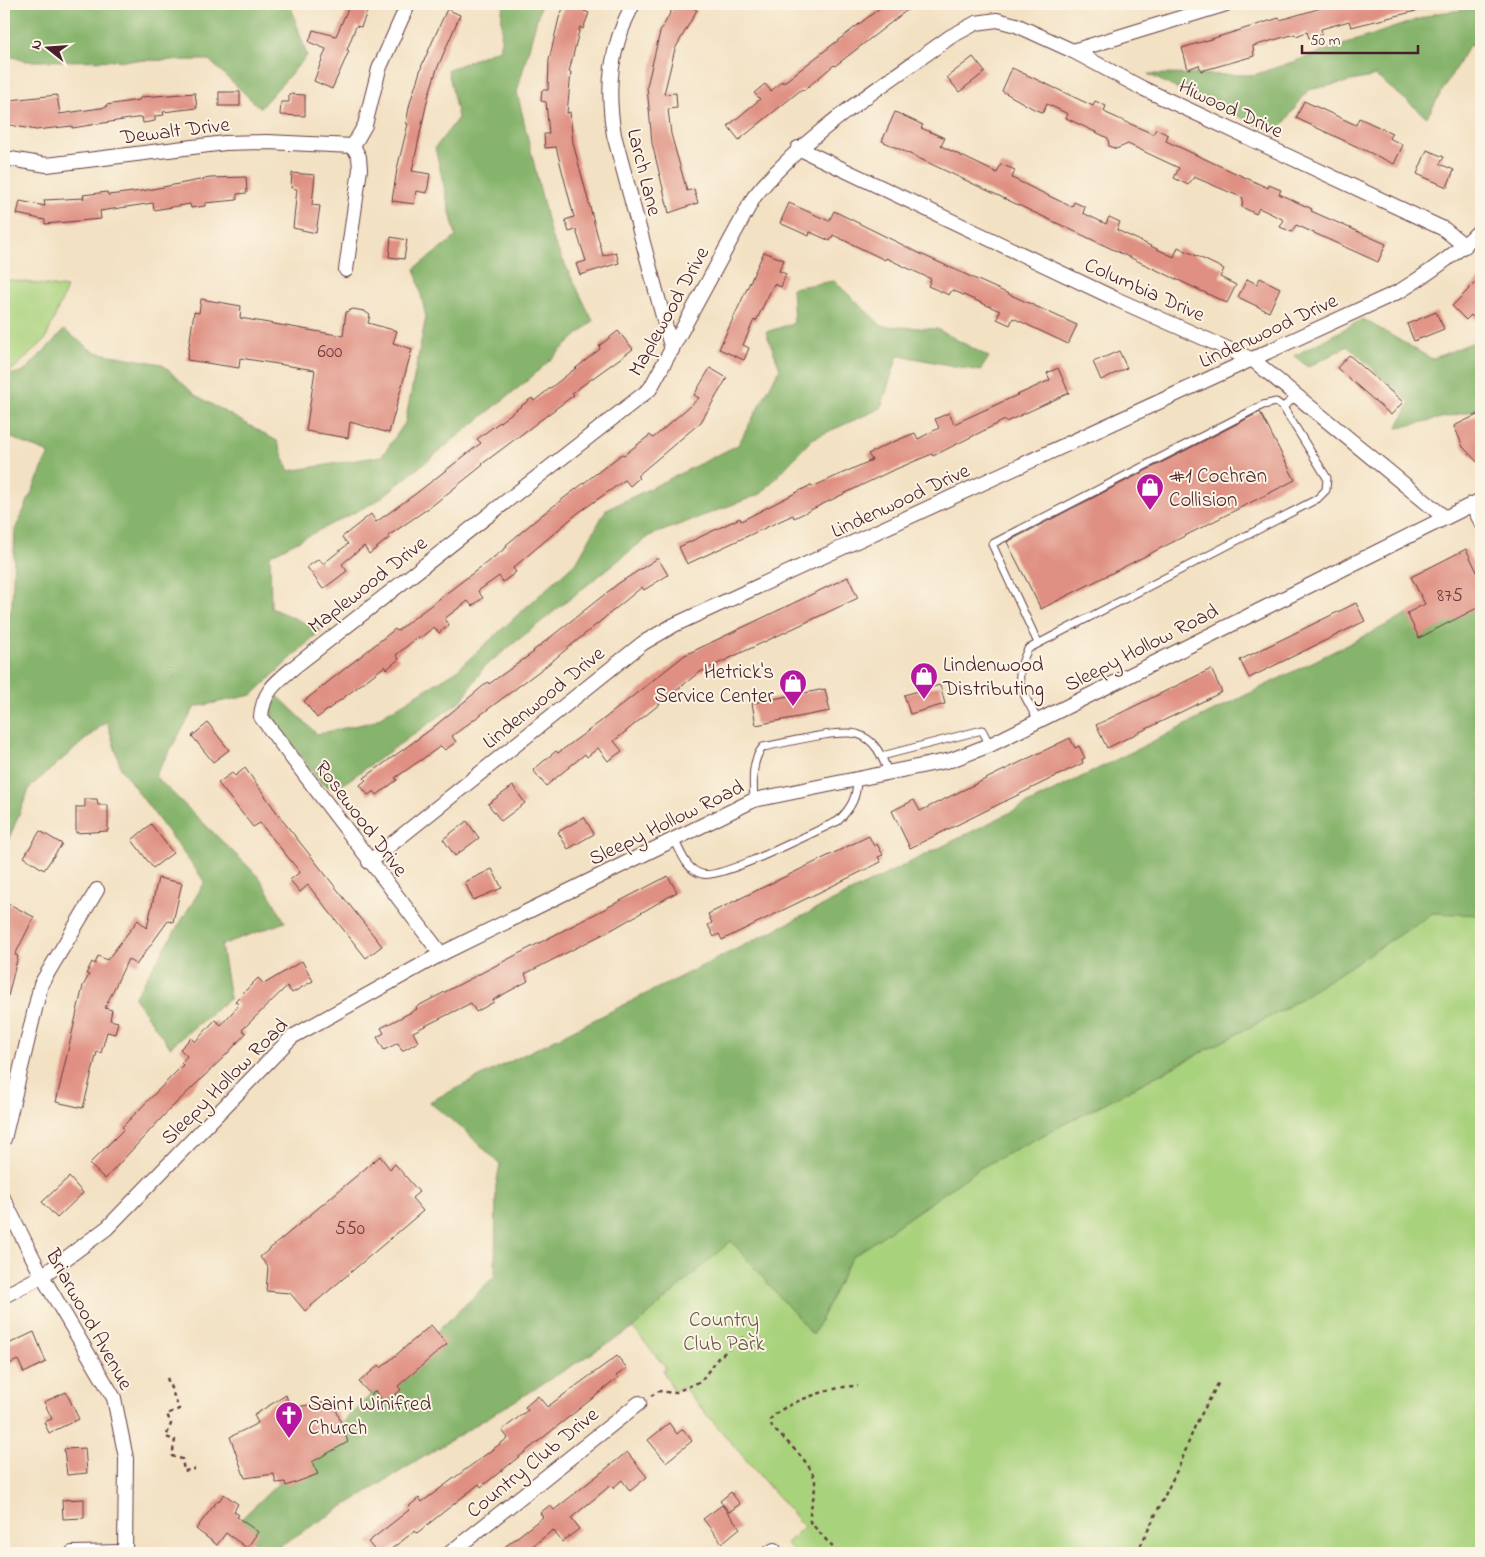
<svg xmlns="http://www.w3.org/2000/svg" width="1485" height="1557" font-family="'Indie Flower',sans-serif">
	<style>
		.green { fill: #a9d27d; stroke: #7a7854 }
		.forest { fill: #86b46c; stroke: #686a4c }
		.building { fill: #df9082 }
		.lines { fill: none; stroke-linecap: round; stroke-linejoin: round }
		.service-casing { stroke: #633c42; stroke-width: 9 }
		.minor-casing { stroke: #633c42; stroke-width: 16 }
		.path { stroke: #633c42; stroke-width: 2.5; stroke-dasharray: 4 4; stroke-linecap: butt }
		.service { stroke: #fff; stroke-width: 7 }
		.minor { stroke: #fff; stroke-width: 14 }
		.labels { text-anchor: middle; stroke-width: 4; stroke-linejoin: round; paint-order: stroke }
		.number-label { font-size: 19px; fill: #6f3b41 }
		.street-label { font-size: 21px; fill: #4a1f2b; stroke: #fcf5e5 }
		.poi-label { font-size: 21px; fill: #4a1f2b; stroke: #fcf5e5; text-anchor: start }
		.park-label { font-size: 21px; fill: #654; stroke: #fcf5e5 }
	</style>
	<rect width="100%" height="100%" fill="#fcf5e5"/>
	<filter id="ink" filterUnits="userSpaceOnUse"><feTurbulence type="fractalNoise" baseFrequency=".02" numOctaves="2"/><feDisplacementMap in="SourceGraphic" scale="10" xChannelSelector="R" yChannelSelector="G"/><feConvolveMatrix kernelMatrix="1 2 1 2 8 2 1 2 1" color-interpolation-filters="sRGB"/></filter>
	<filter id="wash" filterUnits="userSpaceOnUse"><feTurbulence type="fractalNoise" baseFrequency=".0096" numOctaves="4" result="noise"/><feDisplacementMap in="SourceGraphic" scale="20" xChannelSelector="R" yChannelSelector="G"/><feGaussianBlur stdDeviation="1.12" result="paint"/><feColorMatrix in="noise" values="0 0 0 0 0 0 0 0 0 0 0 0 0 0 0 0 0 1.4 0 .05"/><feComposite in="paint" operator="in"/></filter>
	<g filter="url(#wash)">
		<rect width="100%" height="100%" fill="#f3e1c3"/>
		<g class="green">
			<polygon points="4,279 67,288 45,340 9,373 4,375"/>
			<polygon points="1433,912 1481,915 1481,1553 794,1553 786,1543 804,1527 683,1387 674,1391 663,1371 666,1368 633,1328 731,1240 813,1335 851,1258 980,1168 1281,1011"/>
		</g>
		<g class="forest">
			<polygon points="4,4 290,4 307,56 260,108 209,60 25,61 4,54"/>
			<polygon points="505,4 541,4 517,92 551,236 593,321 528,380 377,501 270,555 271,608 321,630 252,695 195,707 155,776 260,878 285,922 221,945 230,998 170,1047 134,998 205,882 121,769 107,721 30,787 4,851 4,632 12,606 15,530 49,453 4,435 4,376 25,371 64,330 94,352 162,364 195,395 277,441 289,471 382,456 405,423 426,317 415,268 456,237 435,148 458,118 448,70 501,48 502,10"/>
			<polygon points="1481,8 1481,51 1469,45 1427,117 1376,76 1308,90 1277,133 1191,96 1148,74 1254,75 1437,13"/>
			<polygon points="834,281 882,326 937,329 989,357 980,371 898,355 881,408 812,439 761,494 649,536 484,667 461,701 336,789 322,784 270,715 278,696 317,734 372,722 456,671 577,561 606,510 738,445 780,368 766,332 794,323 792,288"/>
			<polygon points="1363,319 1432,359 1481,339 1481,409 1397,428 1410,403 1348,346 1308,367 1294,356"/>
			<polygon points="1481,578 1481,915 1433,913 1281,1011 980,1168 851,1258 813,1335 731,1241 633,1328 268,1553 263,1553 238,1522 495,1276 496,1186 500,1164 463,1129 429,1102"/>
		</g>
		<g id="blocks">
			<g class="building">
				<polygon points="350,4 370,4 361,27 356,26 347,50 349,51 332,89 314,81 326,49 309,42 313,30 336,36"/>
				<polygon points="565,4 588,4 584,11 589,13 583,29 580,27 569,72 571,72 567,113 570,112 573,143 603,256 616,252 619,263 580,275 576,264 586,261 576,230 569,232 565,220 574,217 556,147 545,148 544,134 549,134 546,102 541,101 542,90 548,90 549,60 559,18"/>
				<polygon points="675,4 685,4 697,10 675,49 664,94 676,93 677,108 668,109 671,134 687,191 694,189 698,203 669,213 652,143 647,86 660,32"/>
				<polygon points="885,4 915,4 835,66 834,65 803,91 802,89 739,140 728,126 760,99 754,93 765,84 771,91 782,81 783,83"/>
				<polygon points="1335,4 1424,4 1424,9 1351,27 1349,21 1321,29 1322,34 1309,38 1307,32 1296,36 1295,34 1253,46 1254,56 1201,71 1199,65 1188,69 1182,48 1279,18 1280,20"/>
				<polygon points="447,9 460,15 437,69 428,97 412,171 430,174 427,193 416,191 414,204 392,201 397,169 408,124 406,123 410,103 422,65"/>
				<polygon points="973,57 985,72 959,92 947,77"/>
				<polygon points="1012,68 1093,106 1095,101 1106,106 1104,111 1106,113 1153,134 1156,129 1168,135 1166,141 1268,188 1269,185 1281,190 1279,194 1312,209 1311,211 1386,244 1378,262 1303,228 1296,225 1292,232 1280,227 1284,220 1259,208 1256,214 1242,207 1243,198 1194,177 1188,185 1174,178 1179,168 1128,144 1116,149 1109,146 1108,138 1066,118 1068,114 1047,104 1043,113 1032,108 1002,91"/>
				<rect x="219" y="92" width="21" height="14"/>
				<polygon points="195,93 197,108 163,112 164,115 155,116 155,121 143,123 142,117 72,128 72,126 36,130 5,124 10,100 57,95 60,114 107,107 106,105 139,100 141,97"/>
				<polygon points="289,94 305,95 305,116 280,115 281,102 289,102"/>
				<polygon points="1304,101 1356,125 1359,118 1392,133 1389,138 1403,145 1394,164 1296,118"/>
				<polygon points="895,112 923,125 921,128 945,138 941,146 997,173 1001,164 1015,170 1012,178 1072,207 1074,202 1085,207 1083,213 1106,224 1109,217 1120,222 1117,230 1174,257 1178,247 1224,269 1220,277 1236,285 1227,303 882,141"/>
				<polygon points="1427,150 1444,157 1440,164 1454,170 1447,187 1417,174"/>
				<polygon points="292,173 315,175 312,205 320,206 316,233 293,228 297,189 291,188"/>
				<polygon points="246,177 247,193 237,194 237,200 205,203 205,206 191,208 190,204 154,210 153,203 100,211 101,219 45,224 45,220 17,214 20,201 45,206 44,200 84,198 83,195 107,192 108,195 142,191 210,178"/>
				<polygon points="789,203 829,221 834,211 925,256 1077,325 1068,344 1013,318 1010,325 997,319 1000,311 952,290 949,295 928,286 931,279 886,258 885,260 833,235 830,241 810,232 809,236 782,224 780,223"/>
				<polygon points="391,237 407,240 404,259 389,257"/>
				<polygon points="764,252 784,260 779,271 786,274 781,287 774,284 756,321 754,320 743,345 749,348 744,360 719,349"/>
				<polygon points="1481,277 1481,325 1471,315 1466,320 1452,306"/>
				<polygon points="1260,278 1280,288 1269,312 1238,297 1247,279 1257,284"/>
				<polygon points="201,299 241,306 240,318 343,336 346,312 353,309 364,311 370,315 368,323 397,331 393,343 412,349 389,433 350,422 348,438 306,431 315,370 240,358 239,368 187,360 194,312 199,313"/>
				<polygon points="1436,312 1444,329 1414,341 1407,324"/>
				<polygon points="618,331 633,349 572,393 574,395 482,464 483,465 433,505 388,536 389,538 369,554 364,546 342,564 347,571 323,589 307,567 319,559 323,564 348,544 342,537 371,514 376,522 414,495 481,443 477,439 532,398 534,401 600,349 599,346"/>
				<polygon points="1119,351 1127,368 1101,380 1093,362"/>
				<polygon points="1349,355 1403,402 1391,415 1337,368"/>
				<polygon points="710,368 727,378 701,422 637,476 639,478 630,486 625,480 578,513 513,568 516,572 503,582 499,576 478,591 483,598 472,606 468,601 444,619 449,625 439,633 434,627 419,639 418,637 396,655 399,659 387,669 385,666 317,718 304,701 395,629 397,631 507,547 506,545 543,514 622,454 624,455 650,435 653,438 699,398 694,395"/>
				<polygon points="1058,368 1069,393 1006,422 1005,420 933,456 932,454 889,472 794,518 793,515 687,564 679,547 740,518 741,521 811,485 812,487 872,460 868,454 888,444 915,433 918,439 939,428 935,419 949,413 954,424 1050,380 1047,373"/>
				<polygon points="1260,412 1295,480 1041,609 1007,542"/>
				<polygon points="1481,413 1480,439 1481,466 1463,447 1454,426"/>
				<polygon points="1466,549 1481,580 1481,606 1419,638 1407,613 1425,604 1411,577"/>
				<polygon points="658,558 668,575 644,590 642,587 546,666 452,736 456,742 445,750 441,746 395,778 397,780 377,795 374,791 368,795 360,785 366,780 364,778 430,730 488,682 489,684 534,652 533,651 619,583"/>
				<polygon points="848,577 858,598 698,673 614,741 622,751 608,761 598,748 587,757 585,754 546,786 533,770 556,751 558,753 600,722 685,655"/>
				<polygon points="1356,603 1365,621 1249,678 1240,660"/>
				<polygon points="1211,669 1222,692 1107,748 1096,725"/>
				<polygon points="940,685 945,704 910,714 904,695"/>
				<polygon points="825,689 830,711 756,725 752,703"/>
				<polygon points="208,723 229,750 213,762 192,736"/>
				<polygon points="1070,738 1075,748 1079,746 1085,758 1082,759 1083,763 910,848 892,811 914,800 920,811"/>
				<polygon points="245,768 283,821 382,946 366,958 308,885 300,892 290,880 300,872 260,823 253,827 218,783 232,773 235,776"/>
				<polygon points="513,786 525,803 501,821 488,804"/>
				<polygon points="85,799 97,799 98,805 108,805 108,831 76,833 76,807 85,807"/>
				<polygon points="584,817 594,834 568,849 558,832"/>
				<polygon points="467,821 479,838 455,856 443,839"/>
				<polygon points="151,824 173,853 153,868 132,840"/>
				<polygon points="40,831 62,844 44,870 24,857"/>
				<polygon points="869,836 874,846 877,844 883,855 878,857 881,862 722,940 719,934 714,937 708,925 712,923 708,914"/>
				<polygon points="492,869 502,888 473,900 465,882"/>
				<polygon points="668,876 677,892 613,929 525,974 528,981 493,1000 494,1002 476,1012 471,1003 413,1032 418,1042 402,1051 398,1043 384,1050 377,1037 384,1033 381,1028 417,1009 416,1007"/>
				<polygon points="158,878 182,883 173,922 168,921 136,965 128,959 105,1008 112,1010 110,1020 118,1022 115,1034 107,1032 101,1053 97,1052 83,1108 56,1102 83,986 89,975 86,974 92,962 95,964 98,956 107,960 138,920 147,928"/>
				<polygon points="9,904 34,917 15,955 18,956 8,996 4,996 4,915"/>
				<polygon points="302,961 313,981 292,993 287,986 242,1030 246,1033 227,1054 169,1110 105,1179 89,1164 124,1129 122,1127 183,1065 181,1063 187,1056 180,1049 191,1038 195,1042 215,1020 221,1025 239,1005 235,1001 258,978 264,984"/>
				<polygon points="380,1156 390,1169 395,1164 419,1192 412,1198 423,1211 305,1311 290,1293 266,1291 268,1267 260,1257"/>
				<polygon points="69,1177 83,1193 57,1218 42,1202"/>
				<polygon points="431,1325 447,1344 398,1386 401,1390 385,1403 375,1391 371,1395 359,1382 379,1365 381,1368"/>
				<polygon points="34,1332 46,1362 24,1373 18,1360 4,1366 4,1346"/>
				<polygon points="617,1356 627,1368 616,1376 618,1378 481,1487 479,1484 417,1533 415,1531 386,1553 377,1553 368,1542 409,1510 408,1507 419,1498 422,1502 508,1438 502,1430 528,1410 525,1407 538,1396 547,1407"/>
				<polygon points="66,1392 79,1419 49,1433 44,1422 52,1419 44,1402"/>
				<polygon points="286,1395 290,1408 333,1401 348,1442 312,1462 318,1474 286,1486 285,1482 276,1483 274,1474 245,1478 230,1437 258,1423 254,1415"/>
				<polygon points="669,1423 677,1434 683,1429 692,1441 666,1462 648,1440"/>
				<polygon points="85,1448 87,1473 67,1475 64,1449"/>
				<polygon points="627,1452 647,1477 630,1491 622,1480 613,1488 611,1485 571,1518 579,1529 562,1542 553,1530 524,1553 497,1553 543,1517 540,1513 550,1505 554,1510"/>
				<polygon points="731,1492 740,1504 729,1512 720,1501"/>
				<polygon points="224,1494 238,1504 234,1511 239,1515 237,1517 258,1532 247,1548 226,1533 217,1545 196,1529 218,1500 219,1501"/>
				<polygon points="84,1499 84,1518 63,1519 62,1500"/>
				<polygon points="722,1505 740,1528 722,1543 703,1519"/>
			</g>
		</g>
	</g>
	<g filter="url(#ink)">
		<use href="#blocks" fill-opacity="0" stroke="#633c42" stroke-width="1"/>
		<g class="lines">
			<g class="service-casing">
				<g id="service">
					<polyline points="1283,407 1297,396"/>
					<path d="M1038,643L992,544L1263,405L1276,402L1283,407L1327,478L1326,490L1317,499L1028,649C1011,682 1023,691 1038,721"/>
					<polyline points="882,756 982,730 990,745"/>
					<path d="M754,800C753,783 751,760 763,747C786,743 837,729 857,734C875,739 882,756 888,772"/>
					<path d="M674,839C681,852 686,870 702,874C721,880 815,831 838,821C852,807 857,797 857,778"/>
				</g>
			</g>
			<g class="minor-casing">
				<g id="minor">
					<path d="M633,4C610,48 606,87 614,135L672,350"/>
					<polyline points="1073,51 1226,4"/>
					<polyline points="798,148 1118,300 1253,360 1444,517"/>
					<polyline points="4,158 47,165 225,143 267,142 353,146"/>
					<polyline points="346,270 360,169 359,157 353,146 365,125 379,69 408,4"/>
					<polyline points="1472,504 1481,522"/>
					<path d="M369,862L643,643L674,625L1400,291C1429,273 1457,254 1481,229"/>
					<path d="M441,954L261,717C263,692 275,683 293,668L650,389L754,197C804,134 884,85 950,37L976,23L997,20L1016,25L1073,51L1142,88L1444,229L1465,246"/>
					<polyline points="4,1139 41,984 97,890"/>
					<polyline points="4,1200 42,1276 114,1398 126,1458 125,1553"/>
					<polyline points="4,1296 42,1276 107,1228 292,1037 441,954 754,800 951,760 990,745 1481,500"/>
					<polyline points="72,1553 125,1552"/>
					<polyline points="450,1553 639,1403"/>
					<polyline points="769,1553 774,1550"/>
				</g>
			</g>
			<g class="path">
				<polyline points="167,1378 179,1409 167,1414 171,1424 166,1437 175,1440 172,1456 182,1459 184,1471 195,1469"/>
				<polyline points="651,1396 659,1391 674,1393 701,1381 718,1358 745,1336"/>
				<path d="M838,1553L810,1522C809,1509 814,1500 815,1487C818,1467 785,1441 772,1427L770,1420C779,1404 840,1384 858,1386"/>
				<polyline points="1137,1553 1181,1462 1195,1426 1219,1382"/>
			</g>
			<use href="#service" class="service"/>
			<use href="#minor" class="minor"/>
		</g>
	</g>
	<defs>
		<g id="shop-pin" transform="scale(1.4375)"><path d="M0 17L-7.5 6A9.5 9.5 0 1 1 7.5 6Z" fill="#b5179e" stroke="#fcf5e5"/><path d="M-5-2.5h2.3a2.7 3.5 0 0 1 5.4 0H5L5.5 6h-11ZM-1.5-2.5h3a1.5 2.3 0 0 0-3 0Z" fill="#fff"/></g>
		<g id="church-pin" transform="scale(1.4375)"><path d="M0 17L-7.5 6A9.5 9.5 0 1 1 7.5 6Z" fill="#b5179e" stroke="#fcf5e5"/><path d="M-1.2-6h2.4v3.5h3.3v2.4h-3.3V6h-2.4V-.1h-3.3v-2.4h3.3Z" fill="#fff"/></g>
	</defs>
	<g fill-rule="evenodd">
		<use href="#shop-pin" x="1150" y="487"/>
		<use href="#shop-pin" x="924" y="676"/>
		<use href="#shop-pin" x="793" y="683"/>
		<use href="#church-pin" x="289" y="1415"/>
	</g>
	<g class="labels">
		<g class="number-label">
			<text x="330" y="357">600</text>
			<text x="1450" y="601">875</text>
			<text x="350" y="1234">550</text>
		</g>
		<g class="street-label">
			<text transform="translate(1231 108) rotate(25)" y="7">Hiwood Drive</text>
			<text transform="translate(175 130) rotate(-7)" y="7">Dewalt Drive</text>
			<text transform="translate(645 172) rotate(76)" y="7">Larch Lane</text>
			<text transform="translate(1145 289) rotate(24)" y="7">Columbia Drive</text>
			<text transform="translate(668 311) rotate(-61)" y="7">Maplewood Drive</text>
			<text transform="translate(1268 330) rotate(-25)" y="7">Lindenwood Drive</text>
			<text transform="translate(900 500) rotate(-25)" y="7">Lindenwood Drive</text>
			<text transform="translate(367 584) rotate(-38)" y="7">Maplewood Drive</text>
			<text transform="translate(1141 647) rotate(-27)" y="7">Sleepy Hollow Road</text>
			<text transform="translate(543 697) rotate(-39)" y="7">Lindenwood Drive</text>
			<text transform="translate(362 818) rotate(53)" y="7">Rosewood Drive</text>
			<text transform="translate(666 822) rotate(-26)" y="7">Sleepy Hollow Road</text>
			<text transform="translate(224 1081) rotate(-45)" y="7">Sleepy Hollow Road</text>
			<text transform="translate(90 1319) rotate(61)" y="7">Briarwood Avenue</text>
			<text transform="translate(532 1462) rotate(-39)" y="7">Country Club Drive</text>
		</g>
		<g class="poi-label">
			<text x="1169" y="482">#1 Cochran<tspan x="1169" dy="24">Collision</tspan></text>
			<text x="943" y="671">Lindenwood<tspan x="943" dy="24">Distributing</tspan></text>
			<text x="774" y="678" text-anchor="end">Hetrick's<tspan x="774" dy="24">Service Center</tspan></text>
			<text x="308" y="1410">Saint Winifred<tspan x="308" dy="24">Church</tspan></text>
		</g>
		<g class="park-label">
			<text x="724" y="1326">Country<tspan x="724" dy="24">Club Park</tspan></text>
		</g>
	</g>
	<rect width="1485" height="1557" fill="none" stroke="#fcf5e5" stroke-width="20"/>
	<g transform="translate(48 48) rotate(287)" stroke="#fcf5e5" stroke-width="4" paint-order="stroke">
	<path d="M0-4L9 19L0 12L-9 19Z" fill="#4a1f2b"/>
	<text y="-8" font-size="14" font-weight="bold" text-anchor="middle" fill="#4a1f2b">N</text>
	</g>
	<path d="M1302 45v8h116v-8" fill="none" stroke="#4a1f2b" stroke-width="2.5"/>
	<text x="1310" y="45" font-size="15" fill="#4a1f2b" stroke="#fcf5e5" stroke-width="4" paint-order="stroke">50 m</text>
</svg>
